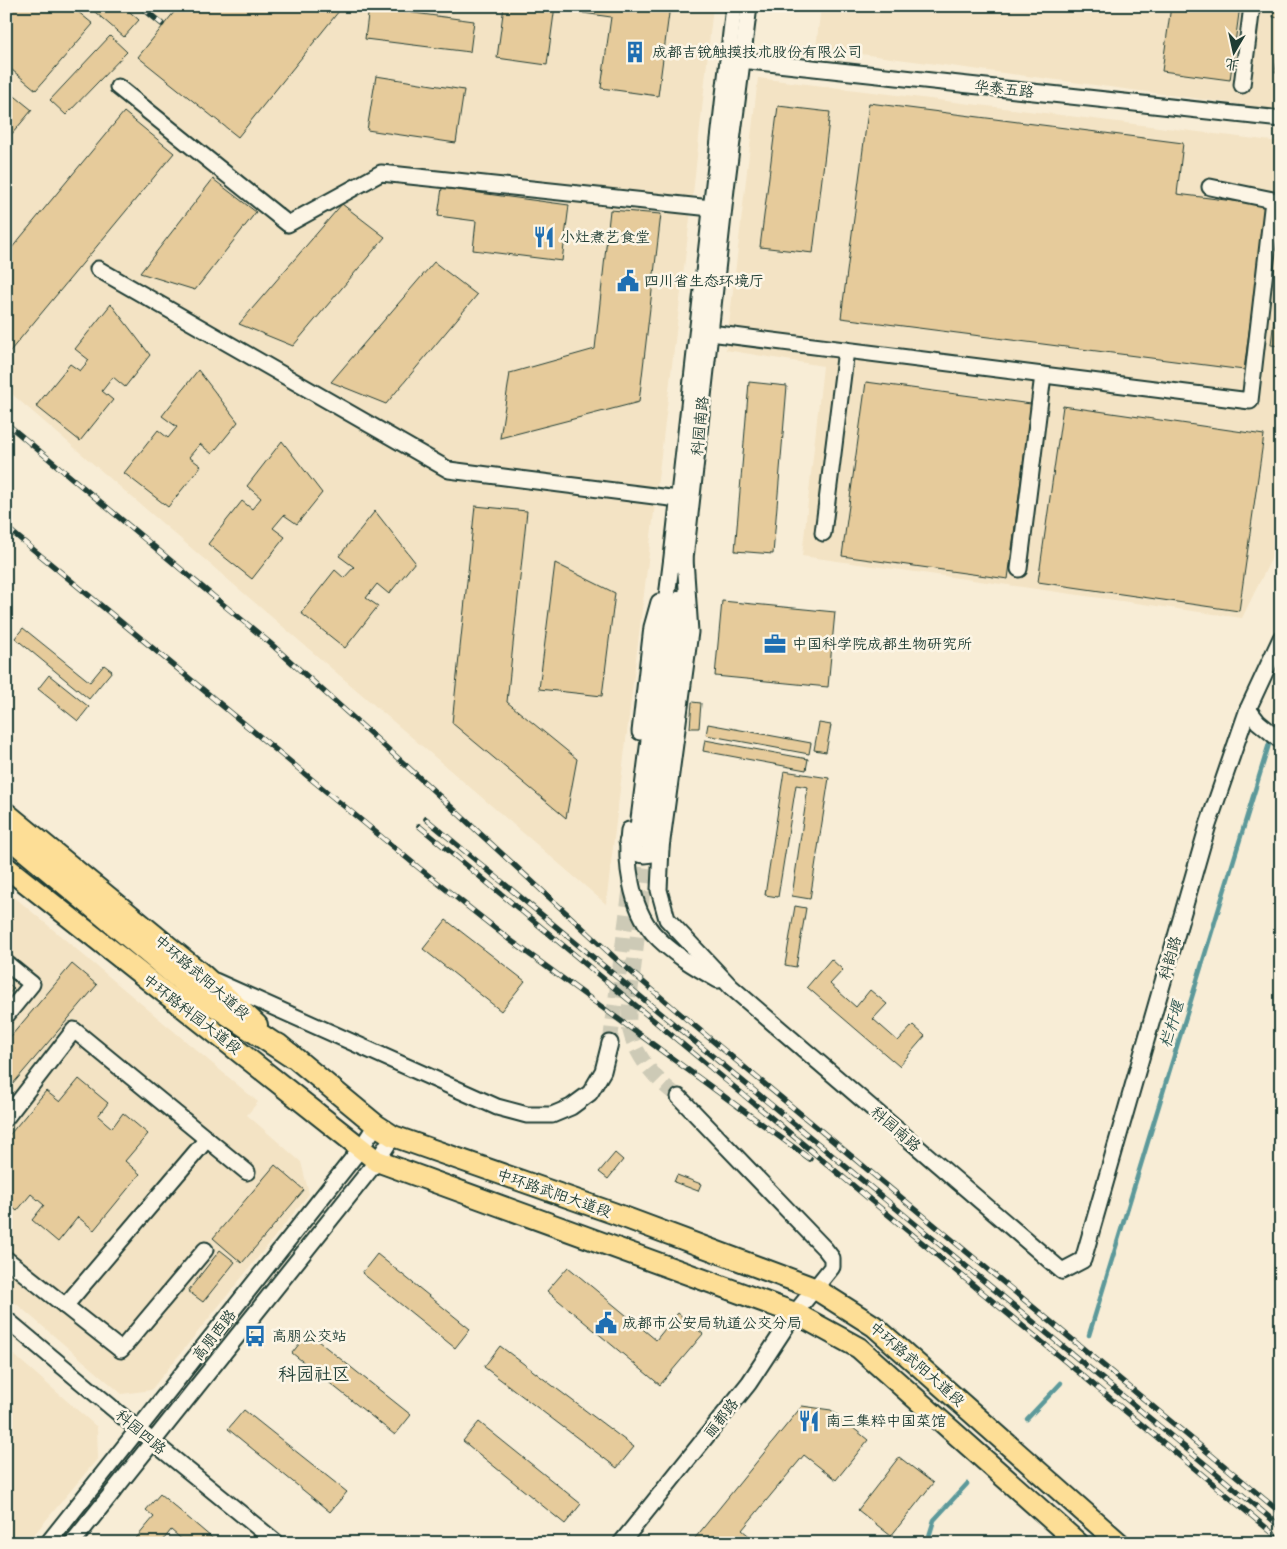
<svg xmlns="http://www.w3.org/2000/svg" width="1287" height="1549" font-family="'Playpen Sans','LXGW WenKai TC',sans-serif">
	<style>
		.built { fill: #f3e3c4 }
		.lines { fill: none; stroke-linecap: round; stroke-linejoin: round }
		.stream { stroke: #5c999a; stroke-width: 4.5 }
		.building { fill: #e6cb9b; stroke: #1f3d34 }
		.minor-tunnel { stroke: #cdcab6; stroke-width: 15; stroke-dasharray: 15 8; stroke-linecap: butt }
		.minor-casing { stroke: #1f3d34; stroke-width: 19 }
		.major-casing { stroke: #1f3d34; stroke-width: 24 }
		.highway-casing { stroke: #1f3d34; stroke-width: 26 }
		.minor { stroke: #fcf5e5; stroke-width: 15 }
		.major { stroke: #fdde96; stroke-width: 20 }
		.highway { stroke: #fdde96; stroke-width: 22 }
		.rail-casing { stroke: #1f3d34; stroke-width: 5.5 }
		.rail { stroke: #fcf5e5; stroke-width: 4; stroke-dasharray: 11; stroke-linecap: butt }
		.labels { text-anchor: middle; stroke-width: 5; stroke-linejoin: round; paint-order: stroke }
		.poi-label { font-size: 15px; fill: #1f3d34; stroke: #fcf5e5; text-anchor: start }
		.street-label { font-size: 15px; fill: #1f3d34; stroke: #fcf5e5 }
		.water-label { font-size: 16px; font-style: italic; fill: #335c56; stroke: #fcf5e5 }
		.quarter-label { font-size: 18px; fill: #1f3d34; stroke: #fcf5e5 }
	</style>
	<rect width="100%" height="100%" fill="#f8edd6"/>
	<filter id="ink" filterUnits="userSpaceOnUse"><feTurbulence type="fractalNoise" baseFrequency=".02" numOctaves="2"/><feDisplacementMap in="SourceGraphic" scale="10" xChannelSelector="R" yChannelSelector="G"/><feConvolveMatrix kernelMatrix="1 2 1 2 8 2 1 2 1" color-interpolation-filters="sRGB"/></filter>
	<g filter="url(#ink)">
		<g class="built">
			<polygon points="6,6 713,6 693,194 606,904 6,389"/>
			<polygon points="821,6 1281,6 1281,110 816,48"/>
			<polygon points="758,78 1281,142 1281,539 1242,618 802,556 823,366 726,350"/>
			<polygon points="6,890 258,1102 247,1115 301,1162 309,1194 151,1390 122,1394 6,1295"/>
			<polygon points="6,1348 97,1427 98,1458 27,1543 6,1543"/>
		</g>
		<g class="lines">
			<g class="stream">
				<polyline points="1089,1335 1269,744 1281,721"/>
				<polyline points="1027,1419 1061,1383"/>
				<polyline points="927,1543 934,1520 967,1484"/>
			</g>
		</g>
		<g class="building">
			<polygon points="6,6 71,6 93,24 36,90 6,65"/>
			<polygon points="88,6 123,6 139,20 124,37"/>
			<polygon points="179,6 343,6 238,137 138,57"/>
			<polygon points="504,6 555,6 547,65 497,58"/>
			<polygon points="584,6 670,6 658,96 601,88 611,17 583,13"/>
			<polygon points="1171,6 1240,6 1230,80 1162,71"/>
			<polygon points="1275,6 1281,6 1281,18 1273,17"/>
			<polygon points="369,7 474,21 470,52 365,39"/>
			<polygon points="110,36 127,52 66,115 50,100"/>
			<polygon points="1279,46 1281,46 1281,73 1275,72"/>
			<polygon points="376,76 464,90 456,143 367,130"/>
			<polygon points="6,89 32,110 6,141"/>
			<polygon points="869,103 1183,143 1177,194 1266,205 1244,370 841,318"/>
			<polygon points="778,106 830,112 813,253 760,247"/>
			<polygon points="124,112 174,153 6,356 6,255"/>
			<polygon points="213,179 256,212 195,290 140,273"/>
			<polygon points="442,188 569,205 562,261 473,250 476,221 438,216"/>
			<polygon points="342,204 385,237 293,346 239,324"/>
			<polygon points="610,210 661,214 639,402 500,438 510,373 595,349"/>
			<polygon points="1281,257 1281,346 1271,345"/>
			<polygon points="434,262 477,295 386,404 331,382"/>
			<polygon points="111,304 150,355 125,387 113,377 102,391 113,400 80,441 36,406 70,364 80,371 89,360 75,349"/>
			<polygon points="198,370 238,422 212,454 200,444 189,457 201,466 168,507 124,473 158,430 168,438 177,427 162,416"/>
			<polygon points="749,382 787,386 773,554 735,551"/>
			<polygon points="866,382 1031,404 1008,579 842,556"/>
			<polygon points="1063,406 1264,435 1239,611 1038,582"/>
			<polygon points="282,441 322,493 297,524 284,515 273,528 285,537 252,579 208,544 242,501 252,509 261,498 247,486"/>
			<polygon points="475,506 527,511 507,702 577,759 566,818 452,723"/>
			<polygon points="375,511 415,562 389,594 377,584 366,598 378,606 345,648 301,613 335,570 344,578 354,567 339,556"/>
			<polygon points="555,563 615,593 602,696 539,689"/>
			<polygon points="722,601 835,612 828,687 715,676"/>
			<polygon points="23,628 90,682 104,665 112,671 89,699 15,638"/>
			<polygon points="49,675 89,707 78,721 38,689"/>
			<polygon points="692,702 701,703 699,728 690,728"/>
			<polygon points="819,723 831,725 826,752 814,750"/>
			<polygon points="708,724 811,743 809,754 706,735"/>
			<polygon points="705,740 808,759 806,770 703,751"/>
			<polygon points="784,771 829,778 810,899 792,896 808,787 796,785 778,897 765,895"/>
			<polygon points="795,906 806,908 796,967 785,965"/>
			<polygon points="446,920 525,981 501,1011 423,949"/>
			<polygon points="831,959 843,970 830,984 856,1007 870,990 887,1004 873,1019 898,1041 913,1025 925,1036 899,1066 807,987"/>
			<polygon points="72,964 97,985 6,1092 6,1042"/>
			<polygon points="6,982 14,988 6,997"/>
			<polygon points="79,1079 108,1103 98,1116 112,1128 123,1113 148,1134 125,1161 140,1174 94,1230 78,1217 58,1242 32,1220 44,1205 31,1194 17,1211 6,1202 6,1169 12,1162 6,1158 6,1139 46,1091 60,1102"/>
			<polygon points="615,1153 623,1160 608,1179 599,1172"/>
			<polygon points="275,1165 304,1190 242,1263 213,1238"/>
			<polygon points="677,1175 701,1184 698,1191 674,1182"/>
			<polygon points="220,1250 235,1262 203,1302 188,1291"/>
			<polygon points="377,1254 470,1329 455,1348 362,1273"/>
			<polygon points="568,1267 656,1340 678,1313 703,1334 660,1385 547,1291"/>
			<polygon points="308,1333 411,1415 395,1435 292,1353"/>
			<polygon points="500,1346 634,1447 617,1468 484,1367"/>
			<polygon points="802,1406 831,1410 868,1440 836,1480 804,1455 742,1530 758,1543 691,1543"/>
			<polygon points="244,1410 347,1492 330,1512 228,1429"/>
			<polygon points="479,1422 581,1504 565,1524 463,1441"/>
			<polygon points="899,1457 933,1483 891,1536 858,1510"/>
			<polygon points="160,1494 218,1543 186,1543 171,1530 161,1543 132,1543 154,1517 146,1510"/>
		</g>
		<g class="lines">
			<g class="minor-tunnel">
				<path d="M649,845C643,888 638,931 633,974C631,987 627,1020 630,1031C637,1059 657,1081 679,1097"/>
				<polyline points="610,1043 631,882"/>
			</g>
			<g class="minor-casing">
				<g id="minor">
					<polyline points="731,59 1281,119"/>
					<polyline points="1242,85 1252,6"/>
					<polyline points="118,87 288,224 381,173 711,208"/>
					<polyline points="98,269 449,470 678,499"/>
					<polyline points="710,333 1250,401 1273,200 1210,187"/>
					<polyline points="823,533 846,350"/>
					<polyline points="685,559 690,632 661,848 659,890 667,919 731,987 1062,1271 1083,1260 1208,825 1248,709 1281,638"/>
					<polyline points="684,568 726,189 749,6"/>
					<polyline points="1019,569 1043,375"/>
					<polyline points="1248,709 1258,722 1281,741"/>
					<polyline points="640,732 652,627 659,602"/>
					<path d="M629,830C625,862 631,907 653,933C671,953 695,967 718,980"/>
					<path d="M627,842C628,842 631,849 631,849C639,858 655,856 661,848"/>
					<polyline points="636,843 672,557 734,6"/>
					<polyline points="649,845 681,598"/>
					<polyline points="6,963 32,984 6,1016"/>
					<polyline points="215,981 497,1107 527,1115 552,1115 571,1107 590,1093 603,1071 610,1043"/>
					<polyline points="6,1118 74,1030 247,1172"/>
					<polyline points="6,1259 121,1350 205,1250"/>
					<polyline points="65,1306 207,1139"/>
					<polyline points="6,1319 153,1442 277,1543"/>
					<polyline points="48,1543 361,1148 376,1125"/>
					<polyline points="72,1543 377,1161 393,1136"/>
					<polyline points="621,1543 749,1383 795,1313 832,1267 832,1258 825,1249 679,1097"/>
				</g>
			</g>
			<g class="major-casing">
				<g id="major">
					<polyline points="6,813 203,975 257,1025"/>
					<polyline points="6,867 377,1161 795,1313 859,1348 1078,1543"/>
					<polyline points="278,1044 376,1125 393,1136 613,1213 814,1288 874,1326 1119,1543"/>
				</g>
			</g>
			<g class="highway-casing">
				<polyline id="highway" points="6,834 201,996 290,1055"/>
			</g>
			<use href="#minor" class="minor"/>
			<use href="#major" class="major"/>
			<use href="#highway" class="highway"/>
			<g class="rail-casing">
				<g id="rail">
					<polyline points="140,6 162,24"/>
					<polyline points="6,423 225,606 270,643 410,769 615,958 684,1017 1281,1513"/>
					<polyline points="6,527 419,868 510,940 810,1159"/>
					<polyline points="426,819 1281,1527"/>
					<polyline points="419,826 1281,1540"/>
				</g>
			</g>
			<use href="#rail" class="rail"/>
		</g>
	</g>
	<defs>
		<g id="building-bare" transform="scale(1.725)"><path d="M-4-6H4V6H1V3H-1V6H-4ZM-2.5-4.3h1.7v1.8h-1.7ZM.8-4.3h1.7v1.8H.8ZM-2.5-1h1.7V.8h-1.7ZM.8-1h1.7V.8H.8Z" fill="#1f6fb2" stroke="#fcf5e5" stroke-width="2.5" paint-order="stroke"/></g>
		<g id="restaurant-bare" transform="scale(1.725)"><path d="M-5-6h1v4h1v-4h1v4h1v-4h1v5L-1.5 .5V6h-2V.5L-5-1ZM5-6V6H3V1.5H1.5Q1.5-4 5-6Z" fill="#1f6fb2" stroke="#fcf5e5" stroke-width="2.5" paint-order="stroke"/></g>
		<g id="civic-bare" transform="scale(1.725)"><path d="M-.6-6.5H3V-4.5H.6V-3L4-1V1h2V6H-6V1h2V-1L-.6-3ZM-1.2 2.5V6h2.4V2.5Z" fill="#1f6fb2" stroke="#fcf5e5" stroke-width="2.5" paint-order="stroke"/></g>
		<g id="office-bare" transform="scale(1.725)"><path d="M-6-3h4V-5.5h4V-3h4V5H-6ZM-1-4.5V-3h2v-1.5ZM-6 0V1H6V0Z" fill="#1f6fb2" stroke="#fcf5e5" stroke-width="2.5" paint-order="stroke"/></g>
		<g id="bus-bare" transform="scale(1.725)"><path d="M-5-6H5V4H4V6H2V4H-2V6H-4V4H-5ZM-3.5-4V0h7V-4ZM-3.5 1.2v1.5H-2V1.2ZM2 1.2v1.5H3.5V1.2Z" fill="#1f6fb2" stroke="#fcf5e5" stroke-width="2.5" paint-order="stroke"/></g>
	</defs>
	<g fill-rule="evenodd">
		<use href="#building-bare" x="635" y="52"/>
		<use href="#restaurant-bare" x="544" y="237"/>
		<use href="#civic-bare" x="628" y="281"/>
		<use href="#office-bare" x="775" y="644"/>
		<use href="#civic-bare" x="606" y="1323"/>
		<use href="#bus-bare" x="255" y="1336"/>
		<use href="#restaurant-bare" x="809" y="1421"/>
	</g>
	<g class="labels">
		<g class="poi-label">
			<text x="652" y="57">成都吉锐触摸技术股份有限公司</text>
			<text x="560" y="242">小灶煮艺食堂</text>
			<text x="644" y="286">四川省生态环境厅</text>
			<text x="792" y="649">中国科学院成都生物研究所</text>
			<text x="622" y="1328">成都市公安局轨道公交分局</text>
			<text x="272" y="1341">高朋公交站</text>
			<text x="826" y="1426">南三集粹中国菜馆</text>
		</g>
		<g class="street-label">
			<text transform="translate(1004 89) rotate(6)" y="5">华泰五路</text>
			<text transform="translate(700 426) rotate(-84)" y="5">科园南路</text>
			<text transform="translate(1170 958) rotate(-74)" y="5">科韵路</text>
			<text transform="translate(202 977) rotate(41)" y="5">中环路武阳大道段</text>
			<text transform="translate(192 1014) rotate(38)" y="5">中环路科园大道段</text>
			<text transform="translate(896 1129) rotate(41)" y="5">科园南路</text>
			<text transform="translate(554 1193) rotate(19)" y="5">中环路武阳大道段</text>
			<text transform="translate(214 1335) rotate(-52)" y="5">高朋西路</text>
			<text transform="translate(917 1364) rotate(41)" y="5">中环路武阳大道段</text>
			<text transform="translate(721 1418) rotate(-51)" y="5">丽都路</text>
			<text transform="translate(141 1432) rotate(40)" y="5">科园四路</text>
		</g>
		<g class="water-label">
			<text transform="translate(1171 1024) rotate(-73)" y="6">栏杆堰</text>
		</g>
		<g class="quarter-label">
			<text x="314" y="1380">科园社区</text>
		</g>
	</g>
	<rect width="1287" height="1549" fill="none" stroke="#fcf5e5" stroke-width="25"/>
	<rect x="12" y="12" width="1262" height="1524" fill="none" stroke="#1f3d34" stroke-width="2" filter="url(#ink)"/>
	<g transform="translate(1234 52) rotate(189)" stroke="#fcf5e5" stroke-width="4" paint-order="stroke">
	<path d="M0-4L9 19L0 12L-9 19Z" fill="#1f3d34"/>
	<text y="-8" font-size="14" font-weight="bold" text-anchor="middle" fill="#1f3d34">北</text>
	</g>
</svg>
